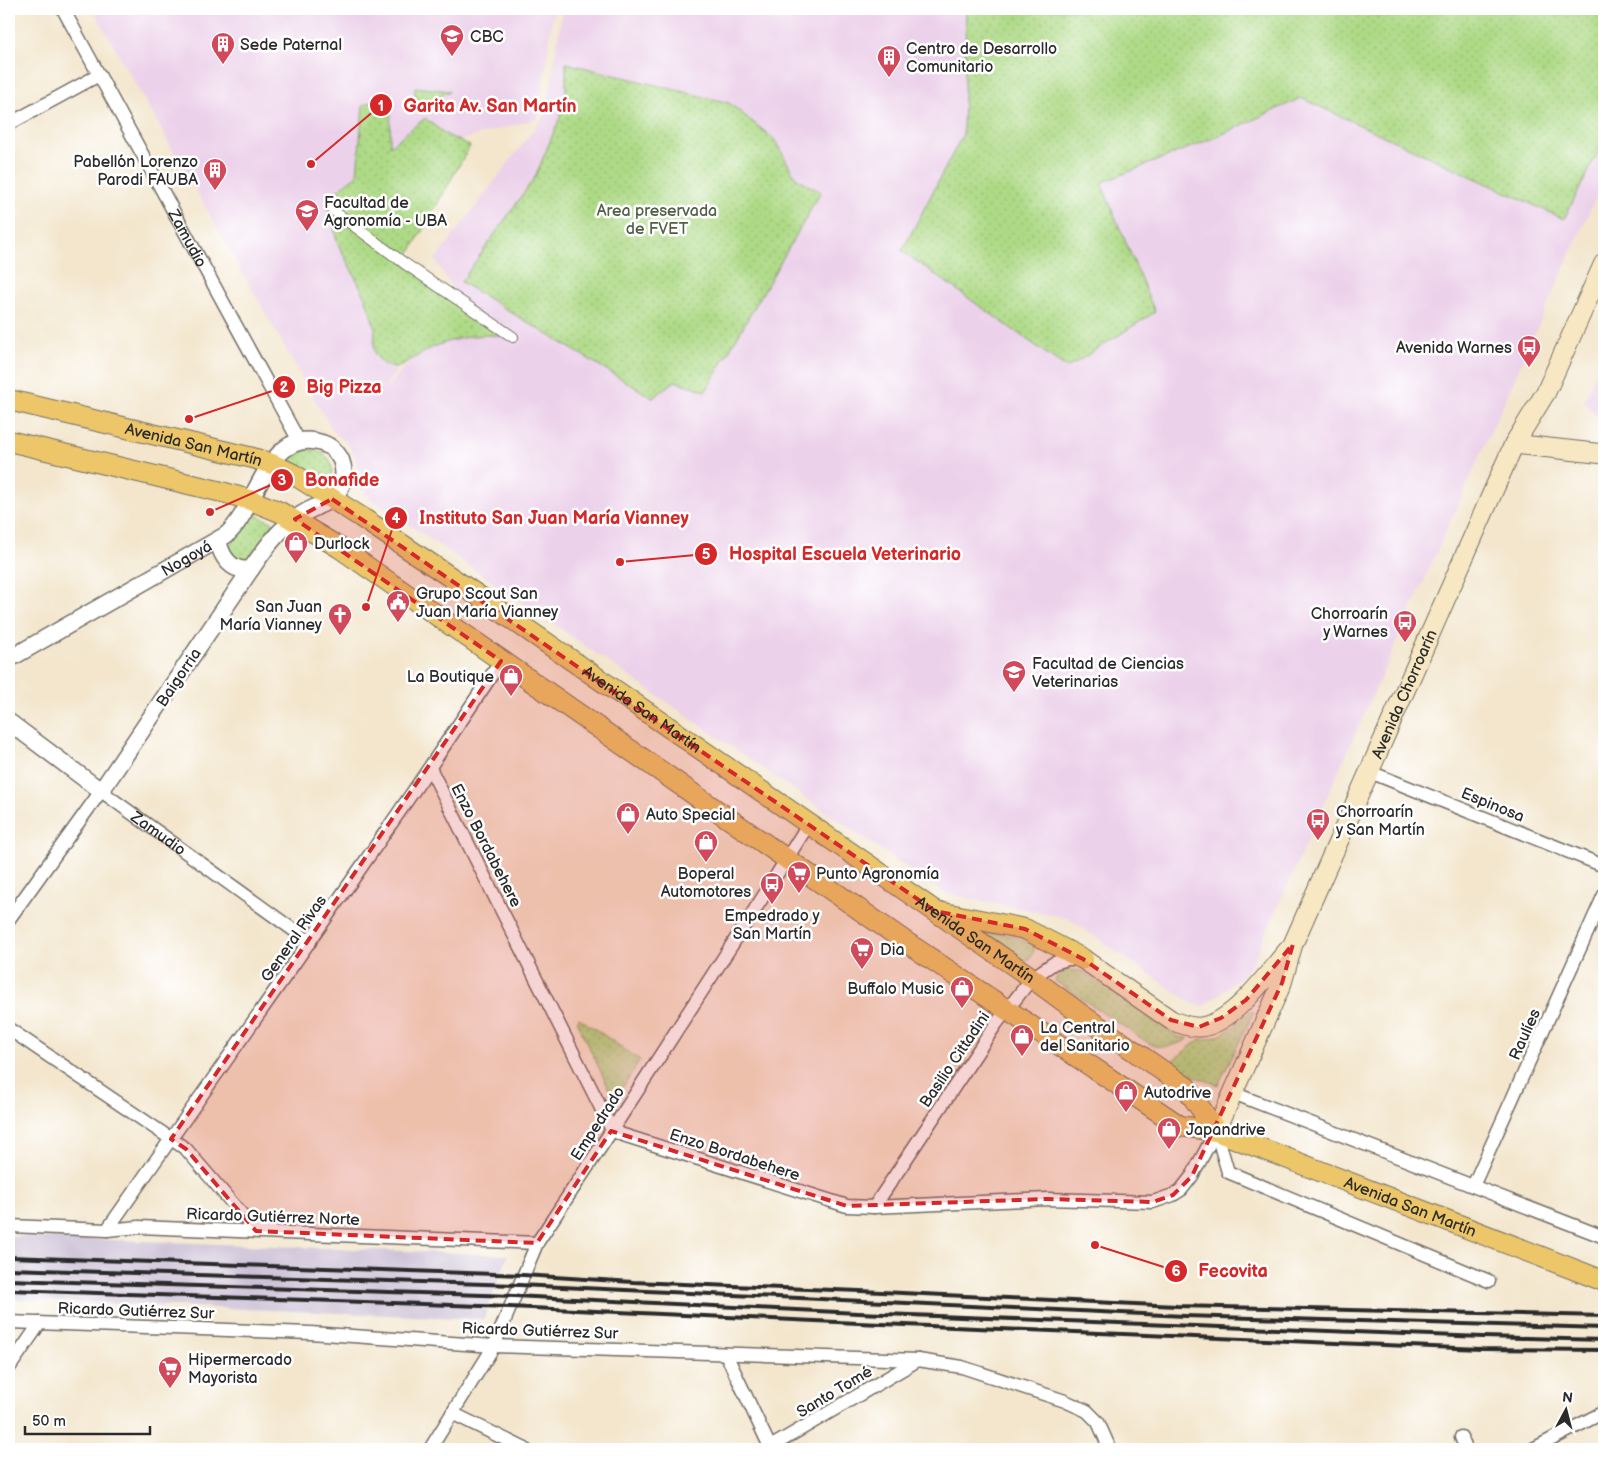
<svg xmlns="http://www.w3.org/2000/svg" width="1613" height="1458" font-family="'Balsamiq Sans',sans-serif">
	<style>
		.built { fill: #ecd1ea }
		.railway { fill: #cbbfd5 }
		.grass { fill: url(#grass-dots); stroke: #6c8258 }
		.lines { fill: none; stroke-linecap: round; stroke-linejoin: round }
		.pedestrian-casing { stroke: #716c64; stroke-width: 12 }
		.minor-casing { stroke: #716c64; stroke-width: 15 }
		.tertiary-casing { stroke: #716c64; stroke-width: 19 }
		.secondary-casing { stroke: #716c64; stroke-width: 21 }
		.primary-casing { stroke: #716c64; stroke-width: 22 }
		.pedestrian { stroke: #fff; stroke-width: 10 }
		.minor { stroke: #fff; stroke-width: 12 }
		.tertiary { stroke: #fff; stroke-width: 16 }
		.secondary { stroke: #f7e8c3; stroke-width: 19 }
		.primary { stroke: #ecc669; stroke-width: 20 }
		.rail { stroke: #2b2b2b; stroke-width: 4 }
		.marked { fill: #d62828; fill-opacity: 0.2; stroke: #d62828; stroke-width: 4; stroke-dasharray: 10 6; stroke-linejoin: round }
		.labels { text-anchor: middle; stroke-width: 5; stroke-linejoin: round; paint-order: stroke }
		.poi-label { font-size: 16px; fill: #2b2b2b; stroke: #fff; text-anchor: start }
		.park-label { font-size: 16px; fill: #526046; stroke: #fff }
		.street-label { font-size: 16px; fill: #2b2b2b; stroke: #fff }
		.leader { fill: none; stroke: #d62828; stroke-width: 2 }
		.callout-dot { fill: #d62828; stroke: #fff; stroke-width: 2 }
		.mark-label { font-size: 15px; text-anchor: middle; font-weight: bold; fill: #fff }
		.callout-label { font-size: 18px; text-anchor: middle; font-weight: bold; fill: #d62828; stroke: #fff; stroke-width: 5; stroke-linejoin: round; paint-order: stroke }
	</style>
	<defs>
		<pattern id="grass-dots" width="8" height="8" patternUnits="userSpaceOnUse" patternTransform="scale(1.25)"><rect width="8" height="8" fill="#aeda86"/><path d="M2 2h.1M6 6h.1" fill="none" stroke="#96bb74" stroke-width="1.8" stroke-linecap="round"/></pattern>
	</defs>
	<rect width="100%" height="100%" fill="#fff"/>
	<filter id="ink" filterUnits="userSpaceOnUse"><feTurbulence type="fractalNoise" baseFrequency=".02" numOctaves="2"/><feDisplacementMap in="SourceGraphic" scale="10" xChannelSelector="R" yChannelSelector="G"/><feConvolveMatrix kernelMatrix="1 2 1 2 8 2 1 2 1" color-interpolation-filters="sRGB"/></filter>
	<filter id="wash" filterUnits="userSpaceOnUse"><feTurbulence type="fractalNoise" baseFrequency=".0096" numOctaves="4" result="noise"/><feDisplacementMap in="SourceGraphic" scale="20" xChannelSelector="R" yChannelSelector="G"/><feGaussianBlur stdDeviation="1.12" result="paint"/><feColorMatrix in="noise" values="0 0 0 0 0 0 0 0 0 0 0 0 0 0 0 0 0 1.4 0 .05"/><feComposite in="paint" operator="in"/></filter>
	<g filter="url(#wash)">
		<rect width="100%" height="100%" fill="#f3e6cd"/>
		<g class="built">
			<polygon points="93,9 554,9 538,118 366,167 412,344 382,392 463,304 435,260 547,112 562,9 1604,9 1604,179 1256,955 1249,968 1239,979 1203,1006 1193,1004 1068,918 944,893 365,494 355,458 348,444 334,432 320,409"/>
			<polygon points="1604,355 1604,415 1594,415 1584,400"/>
		</g>
		<polygon class="railway" points="9,1236 508,1255 484,1319 9,1299"/>
		<g class="grass">
			<polygon points="966,9 1604,9 1604,141 1564,219 1301,98 1216,137 1101,183 1155,312 1067,368 902,251 963,134"/>
			<polygon points="566,63 729,103 774,139 796,178 821,192 706,391 675,381 653,398 461,282 535,177 566,103"/>
			<polygon points="415,87 450,91 421,106 415,99"/>
			<polygon points="391,96 390,146 425,118 445,134 470,146 404,263 513,337 490,335 471,336 450,341 433,347 398,367 388,366 383,364 375,354 374,347 375,327 364,294 337,242 331,209 331,195 357,175 363,105"/>
			<path d="M308,449C332,452 338,468 327,488L283,463C290,456 297,451 308,449Z"/>
			<polygon points="254,514 274,523 245,562 234,561 228,548"/>
			<polygon points="977,930 1013,936 1034,945 1034,951 1027,962"/>
			<path d="M1069,970L1081,971L1086,973L1178,1037L1188,1038L1187,1040C1173,1046 1164,1049 1150,1044L1055,981C1058,974 1062,971 1069,970Z"/>
			<path d="M1249,1011L1254,1012L1218,1085L1191,1075L1171,1062L1200,1039C1222,1040 1235,1025 1249,1011Z"/>
			<polygon points="579,1018 640,1060 624,1086 611,1093 577,1022"/>
		</g>
	</g>
	<g filter="url(#ink)">
		<g class="lines">
			<g class="pedestrian-casing">
				<polyline id="pedestrian" points="331,209 404,263 513,337"/>
			</g>
			<g class="minor-casing">
				<g id="minor">
					<path id="s1" d="M63,9L299,441"/>
					<polyline points="9,124 99,75"/>
					<polyline points="430,768 612,1130 620,1134 847,1206 874,1207 1047,1199 1153,1202 1173,1195 1181,1190 1192,1176 1216,1131"/>
					<polyline points="1370,772 1604,866"/>
					<path id="s2" d="M9,919L101,791L310,942"/>
					<polyline points="9,1029 186,1149 256,1231"/>
					<polyline points="1233,1093 1604,1237"/>
					<polyline points="1216,1131 1228,1172 1489,1281"/>
					<polyline points="1473,1186 1604,895"/>
					<polyline points="874,1207 996,1024 1032,978 1054,963 1068,959 1081,959"/>
					<polyline points="9,1226 107,1230 139,1227 537,1243"/>
					<path d="M107,1230C239,1041 374,853 501,661"/>
					<polyline points="9,1322 310,1333 494,1346 918,1360 962,1367 1065,1401 1087,1411 1098,1422 1110,1449"/>
					<polyline points="726,1354 771,1449"/>
					<polyline points="9,1368 40,1323"/>
					<polyline points="452,1413 525,1449"/>
					<polyline points="1461,1437 1466,1449"/>
					<polyline points="430,1449 494,1346 537,1243 612,1130 761,900 809,823"/>
					<polyline points="767,1449 918,1360"/>
					<polyline points="1533,1449 1604,1412"/>
				</g>
			</g>
			<g class="tertiary-casing">
				<g id="tertiary">
					<path d="M218,540C221,556 231,573 251,569"/>
					<path id="s3" d="M9,659L226,535C256,511 267,429 318,442C328,444 336,450 341,460C346,472 343,489 333,498C329,502 321,504 316,507C304,512 294,519 284,528C271,539 261,555 251,569L101,791L9,722"/>
				</g>
			</g>
			<g class="secondary-casing">
				<g id="secondary">
					<polyline points="1514,444 1604,454"/>
					<path d="M1083,959L1171,1020C1180,1024 1190,1028 1201,1027C1234,1023 1268,973 1289,949"/>
					<path id="s4" d="M1216,1131L1282,983L1293,944L1514,444L1546,392L1604,263"/>
				</g>
			</g>
			<g class="primary-casing">
				<g id="primary">
					<path id="s5" d="M9,400L253,458L272,464L293,474L361,517L486,601L1032,978L1082,1015L1186,1087L1216,1131"/>
					<path id="s6" d="M9,441L222,492L250,500L280,512L340,548L906,942L1180,1126L1216,1131L1604,1281"/>
					<polyline points="944,913 1025,929 1083,959"/>
				</g>
			</g>
			<use href="#pedestrian" class="pedestrian"/>
			<use href="#minor" class="minor"/>
			<use href="#tertiary" class="tertiary"/>
			<use href="#secondary" class="secondary"/>
			<use href="#primary" class="primary"/>
			<g class="rail">
				<polyline points="9,1257 523,1275 633,1282 860,1291 1177,1306 1604,1316"/>
				<polyline points="9,1269 519,1285 1185,1316 1604,1328"/>
				<polyline points="9,1280 514,1296 858,1313 1483,1337 1604,1340"/>
				<polyline points="9,1290 510,1307 858,1323 1481,1349 1604,1350"/>
			</g>
		</g>
	</g>
	<path class="marked" d="M332,499L935,911L1025,929L1083,959L1171,1020L1199,1027L1221,1018L1246,1000L1293,944L1282,983L1192,1176L1173,1195L1153,1202L1047,1199L847,1206L611,1131L537,1243L256,1231L186,1149L171,1139L501,661L295,519Z"/>
	<defs>
		<g id="university-pin" transform="scale(1.25)"><path d="M0 17L-7.5 6A9.5 9.5 0 1 1 7.5 6Z" fill="#d1495b" stroke="#fff"/><path d="M0-5L7-2L0 1L-7-2ZM-4 1L0 2.5L4 1V4Q0 6-4 4Z" fill="#fff"/></g>
		<g id="building-pin" transform="scale(1.25)"><path d="M0 17L-7.5 6A9.5 9.5 0 1 1 7.5 6Z" fill="#d1495b" stroke="#fff"/><path d="M-4-6H4V6H1V3H-1V6H-4ZM-2.5-4.3h1.7v1.8h-1.7ZM.8-4.3h1.7v1.8H.8ZM-2.5-1h1.7V.8h-1.7ZM.8-1h1.7V.8H.8Z" fill="#fff"/></g>
		<g id="bus-pin" transform="scale(1.25)"><path d="M0 17L-7.5 6A9.5 9.5 0 1 1 7.5 6Z" fill="#d1495b" stroke="#fff"/><path d="M-5-6H5V4H4V6H2V4H-2V6H-4V4H-5ZM-3.5-4V0h7V-4ZM-3.5 1.2v1.5H-2V1.2ZM2 1.2v1.5H3.5V1.2Z" fill="#fff"/></g>
		<g id="shop-pin" transform="scale(1.25)"><path d="M0 17L-7.5 6A9.5 9.5 0 1 1 7.5 6Z" fill="#d1495b" stroke="#fff"/><path d="M-5-2.5h2.3a2.7 3.5 0 0 1 5.4 0H5L5.5 6h-11ZM-1.5-2.5h3a1.5 2.3 0 0 0-3 0Z" fill="#fff"/></g>
		<g id="civic-pin" transform="scale(1.25)"><path d="M0 17L-7.5 6A9.5 9.5 0 1 1 7.5 6Z" fill="#d1495b" stroke="#fff"/><path d="M-.6-6.5H3V-4.5H.6V-3L4-1V1h2V6H-6V1h2V-1L-.6-3ZM-1.2 2.5V6h2.4V2.5Z" fill="#fff"/></g>
		<g id="church-pin" transform="scale(1.25)"><path d="M0 17L-7.5 6A9.5 9.5 0 1 1 7.5 6Z" fill="#d1495b" stroke="#fff"/><path d="M-1.2-6h2.4v3.5h3.3v2.4h-3.3V6h-2.4V-.1h-3.3v-2.4h3.3Z" fill="#fff"/></g>
		<g id="supermarket-pin" transform="scale(1.25)"><path d="M0 17L-7.5 6A9.5 9.5 0 1 1 7.5 6Z" fill="#d1495b" stroke="#fff"/><path d="M-6-5.5h2.5l.6 2H6L4.5 2H-2.5L-4.4-4H-6ZM-1.5 3.2a1.3 1.3 0 1 0 .1 0ZM3 3.2a1.3 1.3 0 1 0 .1 0Z" fill="#fff"/></g>
	</defs>
	<g fill-rule="evenodd">
		<use href="#university-pin" x="452" y="36"/>
		<use href="#building-pin" x="223" y="44"/>
		<use href="#building-pin" x="889" y="57"/>
		<use href="#building-pin" x="215" y="170"/>
		<use href="#university-pin" x="307" y="211"/>
		<use href="#bus-pin" x="1529" y="347"/>
		<use href="#shop-pin" x="296" y="543"/>
		<use href="#civic-pin" x="398" y="602"/>
		<use href="#church-pin" x="340" y="615"/>
		<use href="#bus-pin" x="1405" y="622"/>
		<use href="#university-pin" x="1014" y="672"/>
		<use href="#shop-pin" x="511" y="676"/>
		<use href="#shop-pin" x="628" y="814"/>
		<use href="#bus-pin" x="1318" y="820"/>
		<use href="#shop-pin" x="706" y="842"/>
		<use href="#supermarket-pin" x="799" y="873"/>
		<use href="#bus-pin" x="772" y="884"/>
		<use href="#supermarket-pin" x="862" y="949"/>
		<use href="#shop-pin" x="962" y="988"/>
		<use href="#shop-pin" x="1022" y="1036"/>
		<use href="#shop-pin" x="1126" y="1092"/>
		<use href="#shop-pin" x="1169" y="1129"/>
		<use href="#supermarket-pin" x="170" y="1368"/>
	</g>
	<g class="labels">
		<g class="poi-label">
			<text x="470" y="42">CBC</text>
			<text x="240" y="50">Sede Paternal</text>
			<text x="906" y="54">Centro de Desarrollo<tspan x="906" dy="18">Comunitario</tspan></text>
			<text x="198" y="167" text-anchor="end">Pabellón Lorenzo<tspan x="198" dy="18">Parodi FAUBA</tspan></text>
			<text x="324" y="208">Facultad de<tspan x="324" dy="18">Agronomía - UBA</tspan></text>
			<text x="1512" y="353" text-anchor="end">Avenida Warnes</text>
			<text x="314" y="549">Durlock</text>
			<text x="416" y="599">Grupo Scout San<tspan x="416" dy="18">Juan María Vianney</tspan></text>
			<text x="322" y="612" text-anchor="end">San Juan<tspan x="322" dy="18">María Vianney</tspan></text>
			<text x="1388" y="619" text-anchor="end">Chorroarín<tspan x="1388" dy="18">y Warnes</tspan></text>
			<text x="1032" y="669">Facultad de Ciencias<tspan x="1032" dy="18">Veterinarias</tspan></text>
			<text x="494" y="682" text-anchor="end">La Boutique</text>
			<text x="1336" y="817">Chorroarín<tspan x="1336" dy="18">y San Martín</tspan></text>
			<text x="646" y="820">Auto Special</text>
			<text x="706" y="879" text-anchor="middle">Boperal<tspan x="706" dy="18">Automotores</tspan></text>
			<text x="816" y="879">Punto Agronomía</text>
			<text x="772" y="921" text-anchor="middle">Empedrado y<tspan x="772" dy="18">San Martín</tspan></text>
			<text x="880" y="955">Dia</text>
			<text x="944" y="994" text-anchor="end">Buffalo Music</text>
			<text x="1040" y="1033">La Central<tspan x="1040" dy="18">del Sanitario</tspan></text>
			<text x="1144" y="1098">Autodrive</text>
			<text x="1186" y="1135">Japandrive</text>
			<text x="188" y="1365">Hipermercado<tspan x="188" dy="18">Mayorista</tspan></text>
		</g>
		<g class="park-label">
			<text x="657" y="216">Area preservada<tspan x="657" dy="18">de FVET</tspan></text>
		</g>
		<g class="street-label">
			<text dy="6" stroke="none"><textPath href="#s1" startOffset="261">Zamudio</textPath></text>
			<text dy="6" stroke="none"><textPath href="#s5" startOffset="190">Avenida San Martín</textPath></text>
			<text dy="6" stroke="none"><textPath href="#s3" startOffset="204">Nogoyá</textPath></text>
			<text transform="translate(178 677) rotate(-56)" y="6">Baigorria</text>
			<text dy="6" stroke="none"><textPath href="#s4" startOffset="476">Avenida Chorroarín</textPath></text>
			<text dy="6" stroke="none"><textPath href="#s5" startOffset="715">Avenida San Martín</textPath></text>
			<text transform="translate(1493 804) rotate(22)" y="6">Espinosa</text>
			<text dy="6" stroke="none"><textPath href="#s2" startOffset="229">Zamudio</textPath></text>
			<text transform="translate(487 845) rotate(63)" y="6">Enzo Bordabehere</text>
			<text transform="translate(293 938) rotate(-55)" y="6">General Rivas</text>
			<text dy="6" stroke="none"><textPath href="#s5" startOffset="1120">Avenida San Martín</textPath></text>
			<text transform="translate(1524 1034) rotate(-66)" y="6">Raulíes</text>
			<text transform="translate(954 1059) rotate(-56)" y="6">Basilio Cittadini</text>
			<text transform="translate(597 1123) rotate(-57)" y="6">Empedrado</text>
			<text transform="translate(735 1154) rotate(18)" y="6">Enzo Bordabehere</text>
			<text dy="6" stroke="none"><textPath href="#s6" startOffset="1615">Avenida San Martín</textPath></text>
			<text transform="translate(273 1216) rotate(2)" y="6">Ricardo Gutiérrez Norte</text>
			<text transform="translate(136 1310) rotate(2)" y="6">Ricardo Gutiérrez Sur</text>
			<text transform="translate(540 1330) rotate(2)" y="6">Ricardo Gutiérrez Sur</text>
			<text transform="translate(834 1391) rotate(-31)" y="6">Santo Tomé</text>
		</g>
	</g>
	<path class="leader" d="M311 164L381 105M189 419L284 387M210 512L282 480M366 607L396 518M620 562L706 554M1095 1245L1176 1271"/>
	<g class="callout-dot">
		<circle cx="311" cy="164" r="5"/>
		<circle cx="189" cy="419" r="5"/>
		<circle cx="210" cy="512" r="5"/>
		<circle cx="366" cy="607" r="5"/>
		<circle cx="620" cy="562" r="5"/>
		<circle cx="1095" cy="1245" r="5"/>
		<circle cx="381" cy="105" r="12"/>
		<circle cx="284" cy="387" r="12"/>
		<circle cx="282" cy="480" r="12"/>
		<circle cx="396" cy="518" r="12"/>
		<circle cx="706" cy="554" r="12"/>
		<circle cx="1176" cy="1271" r="12"/>
	</g>
	<g class="mark-label">
		<text x="381" y="111">1</text>
		<text x="284" y="392">2</text>
		<text x="282" y="485">3</text>
		<text x="396" y="523">4</text>
		<text x="706" y="559">5</text>
		<text x="1176" y="1276">6</text>
	</g>
	<g class="callout-label">
		<text x="490" y="112">Garita Av. San Martín</text>
		<text x="344" y="393">Big Pizza</text>
		<text x="342" y="486">Bonafide</text>
		<text x="554" y="524">Instituto San Juan María Vianney</text>
		<text x="845" y="560">Hospital Escuela Veterinario</text>
		<text x="1233" y="1277">Fecovita</text>
	</g>
	<rect width="1613" height="1458" fill="none" stroke="#fff" stroke-width="30"/>
	<g transform="translate(1566 1410) rotate(7)" stroke="#ffffff" stroke-width="4" paint-order="stroke">
	<path d="M0-4L9 19L0 12L-9 19Z" fill="#2b2b2b"/>
	<text y="-8" font-size="14" font-weight="bold" text-anchor="middle" fill="#2b2b2b">N</text>
	</g>
	<path d="M25 1426v8h125v-8" fill="none" stroke="#2b2b2b" stroke-width="2.5"/>
	<text x="32" y="1426" font-size="15" fill="#2b2b2b" stroke="#ffffff" stroke-width="4" paint-order="stroke">50 m</text>
</svg>
